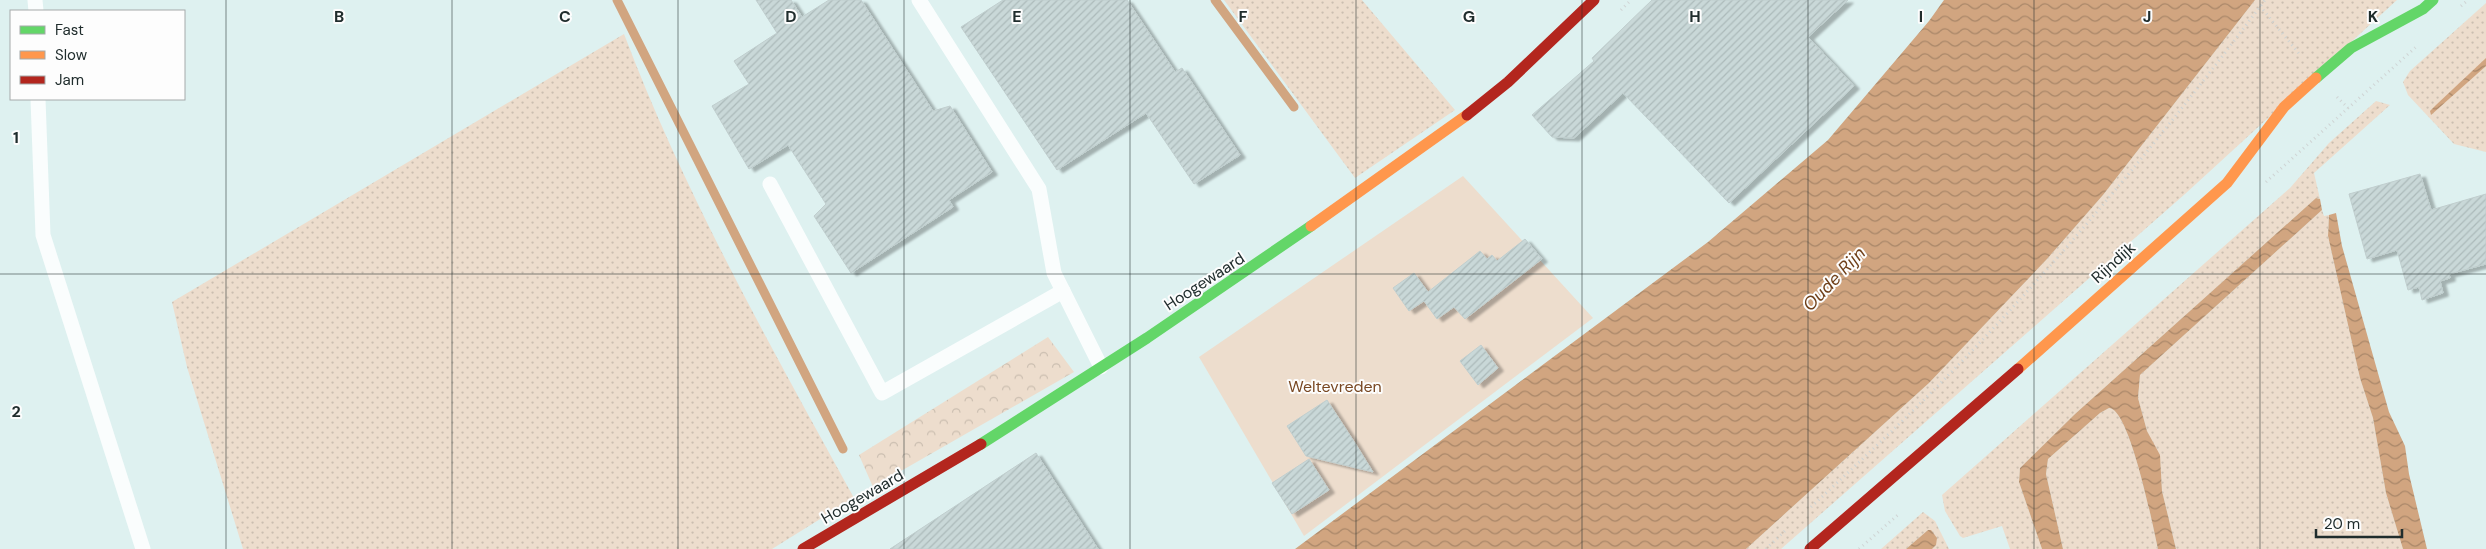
<svg xmlns="http://www.w3.org/2000/svg" width="2486" height="549" font-family="'DM Sans',sans-serif">
	<style>
		.grass { fill: url(#grass-dots) }
		.forest { fill: url(#forest-crowns) }
		.garden { fill: #edddcd }
		.water { fill: url(#water-waves) }
		.lines { fill: none; stroke-linecap: round; stroke-linejoin: round }
		.stream { stroke: #d1a580; stroke-width: 9 }
		.building { fill: url(#building-hatch); stroke: #c0cece; filter: url(#shadow) }
		.path { stroke: #cfd4d4; stroke-width: 3; stroke-dasharray: 1 4; stroke-linecap: butt }
		.lane { stroke: #fafdfd; stroke-width: 15 }
		.fast { stroke: #63d668; stroke-width: 11 }
		.slow { stroke: #ff974d; stroke-width: 11 }
		.jam { stroke: #b3261e; stroke-width: 11 }
		.grid { fill: none; stroke: #202d2d; stroke-width: 1; stroke-opacity: 0.55 }
		.labels { text-anchor: middle; stroke-width: 4; stroke-linejoin: round; paint-order: stroke }
		.street-label { font-size: 16px; fill: #202d2d; stroke: #fdfdfd }
		.park-label { font-size: 16px; fill: #784722; stroke: #fdfdfd }
		.water-label { font-size: 18px; font-style: italic; fill: #70401a; stroke: #fdfdfd }
		.grid-label { font-size: 16px; text-anchor: middle; font-weight: bold; fill: #202d2d; stroke: #fdfdfd; stroke-width: 4; stroke-linejoin: round; paint-order: stroke }
	</style>
	<defs>
		<pattern id="grass-dots" width="8" height="8" patternUnits="userSpaceOnUse" patternTransform="scale(1.25)"><rect width="8" height="8" fill="#edddcd"/><path d="M2 2h.1M6 6h.1" fill="none" stroke="#cbbeb0" stroke-width="1.8" stroke-linecap="round"/></pattern>
		<pattern id="forest-crowns" width="20" height="18" patternUnits="userSpaceOnUse" patternTransform="scale(1.25)"><rect width="20" height="18" fill="#edddcd"/><path d="M2 6a3 3 0 1 1 6 0M12 15a3 3 0 1 1 6 0" fill="none" stroke="#cbbeb0"/></pattern>
		<pattern id="water-waves" width="16" height="10" patternUnits="userSpaceOnUse" patternTransform="scale(1.25)"><rect width="16" height="10" fill="#d1a580"/><path d="M0 5q4-4 8 0t8 0" fill="none" stroke="#a98769"/></pattern>
		<pattern id="building-hatch" width="6" height="6" patternUnits="userSpaceOnUse" patternTransform="scale(1.25)"><rect width="6" height="6" fill="#c9d8d8"/><path d="M-1 1l2-2M0 6l6-6M5 7l2-2" fill="none" stroke="#acbaba"/></pattern>
		<filter id="shadow"><feDropShadow dx="5.5" dy="3" stdDeviation="1" flood-color="#0004"/></filter>
	</defs>
	<rect width="100%" height="100%" fill="#def1f0"/>
	<g class="grass">
		<polygon points="1224,0 1362,0 1455,110 1355,178"/>
		<polygon points="2255,0 2397,0 2185,194 1781,549 1746,549 1929,383 2047,259 2103,195"/>
		<polygon points="2486,3 2486,152 2454,144 2408,95 2403,82 2410,71"/>
		<path d="M624,34C685,195 771,347 854,498L772,549H243L187,367L172,302Z"/>
		<polygon points="2376,101 2390,105 2314,173 2320,199 2316,198 2075,414 2020,468 2019,482 2042,549 2010,549 2002,526 1963,538 1960,536 1945,511 1942,495 2290,188 2329,143"/>
		<polygon points="2322,210 2324,216 2329,215 2328,236 2360,378 2373,418 2386,493 2403,549 2176,549 2162,491 2160,459 2147,431 2138,398 2140,375"/>
		<path d="M2109,408C2130,409 2153,527 2158,549H2063L2046,474L2048,459L2100,413Z"/>
		<polygon points="1923,512 1935,521 1949,549 1932,549 1936,545 1928,530 1906,549 1881,549"/>
	</g>
	<polygon class="forest" points="1048,337 1074,372 873,487 859,455"/>
	<polygon class="garden" points="1463,176 1593,318 1304,536 1199,357"/>
	<g class="water">
		<polygon points="1944,0 2255,0 2103,195 2047,259 1929,383 1746,549 1295,549 1708,242 1828,140 1929,21"/>
		<polygon points="2486,58 2486,66 2431,115 2430,111 2436,105"/>
		<path d="M2316,198L2320,199L2322,210L2140,375L2138,398L2147,431L2160,455L2162,491L2176,549H2158C2153,527 2130,409 2109,408L2100,413L2048,459L2046,474L2063,549H2042L2019,482L2020,468L2075,414Z"/>
		<polygon points="2336,213 2342,246 2389,412 2405,446 2409,474 2427,549 2403,549 2386,493 2373,418 2360,378 2328,236 2329,215"/>
		<polygon points="1928,530 1931,530 1937,538 1936,545 1932,549 1906,549"/>
	</g>
	<g class="lines">
		<g class="stream">
			<polyline points="617,0 843,449"/>
			<polyline points="1215,0 1294,107"/>
		</g>
	</g>
	<g class="building">
		<polygon points="756,0 791,0 802,17 829,0 861,0 933,111 950,106 992,172 949,200 953,207 851,273 814,216 826,204 788,145 749,169 712,106 749,84 734,61 777,33"/>
		<polygon points="1003,0 1127,0 1175,72 1182,68 1240,155 1194,184 1146,113 1057,170 961,27"/>
		<polygon points="1652,0 1848,0 1808,37 1854,86 1729,203 1623,93 1574,138 1552,137 1532,115 1594,61 1592,58"/>
		<polygon points="2420,174 2431,210 2486,194 2486,264 2449,274 2450,278 2440,281 2443,293 2422,300 2419,287 2408,290 2397,250 2367,259 2349,194"/>
		<polygon points="1525,239 1542,259 1465,319 1454,307 1437,319 1424,301 1409,311 1393,288 1414,273 1428,292 1480,251 1487,259 1492,255 1497,261"/>
		<polygon points="1481,345 1498,368 1478,385 1460,361"/>
		<polygon points="1327,400 1355,443 1373,472 1306,456 1287,426"/>
		<polygon points="1036,453 1098,549 890,549"/>
		<polygon points="1309,459 1329,490 1292,514 1272,483"/>
	</g>
	<g class="lines">
		<g class="path">
			<polyline points="2260,6 2301,56"/>
			<polyline points="2461,6 2468,0"/>
			<polyline points="1621,10 1631,0"/>
			<polyline points="2337,97 2348,108"/>
			<polyline points="2266,182 2416,47"/>
			<path d="M1811,507C1864,458 1916,409 1966,357C2074,245 2172,124 2265,0"/>
			<polyline points="1766,549 1786,530"/>
			<polyline points="1859,549 1900,513"/>
		</g>
		<g class="lane">
			<polyline points="35,0 36,11"/>
			<polyline points="919,0 1039,189 1054,273 1101,367"/>
			<polyline points="38,99 43,235 143,549"/>
			<polyline points="770,184 882,393 1063,291"/>
		</g>
		<g class="fast">
			<polyline points="2316,78 2351,48 2423,9 2433,0"/>
			<polyline points="981,444 1147,338 1311,226"/>
		</g>
		<g class="slow">
			<polyline points="1311,226 1467,115"/>
			<polyline points="2018,369 2227,183 2284,107 2316,78"/>
		</g>
		<g class="jam">
			<polyline points="1467,115 1508,82 1594,0"/>
			<polyline points="803,549 981,444"/>
			<polyline points="1810,549 2018,369"/>
		</g>
	</g>
	<path class="grid" d="M226,0V549M452,0V549M678,0V549M904,0V549M1130,0V549M1356,0V549M1582,0V549M1808,0V549M2034,0V549M2260,0V549M0,274H2486"/>
	<g class="labels">
		<g class="street-label">
			<text transform="translate(2113 262) rotate(-42)" y="6">Rijndijk</text>
			<text transform="translate(1204 281) rotate(-33)" y="6">Hoogewaard</text>
			<text transform="translate(862 496) rotate(-30)" y="6">Hoogewaard</text>
		</g>
		<g class="park-label">
			<text x="1335" y="392">Weltevreden</text>
		</g>
		<g class="water-label">
			<text transform="translate(1834 279) rotate(-46)" y="6">Oude Rijn</text>
		</g>
	</g>
	<g class="grid-label">
		<text x="339" y="22">B</text>
		<text x="565" y="22">C</text>
		<text x="791" y="22">D</text>
		<text x="1017" y="22">E</text>
		<text x="1243" y="22">F</text>
		<text x="1469" y="22">G</text>
		<text x="1695" y="22">H</text>
		<text x="1921" y="22">I</text>
		<text x="2147" y="22">J</text>
		<text x="2373" y="22">K</text>
		<text x="16" y="143">1</text>
		<text x="16" y="417">2</text>
	</g>
	<rect x="10" y="10" width="175" height="90" fill="#fdfdfd" stroke="#a5aaaa"/>
	<rect x="20" y="26" width="25" height="8" fill="#63d668" stroke="#a5aaaa"/>
	<text x="55" y="35" font-size="15" fill="#202d2d">Fast</text>
	<rect x="20" y="51" width="25" height="8" fill="#ff974d" stroke="#a5aaaa"/>
	<text x="55" y="60" font-size="15" fill="#202d2d">Slow</text>
	<rect x="20" y="76" width="25" height="8" fill="#b3261e" stroke="#a5aaaa"/>
	<text x="55" y="85" font-size="15" fill="#202d2d">Jam</text>
	<path d="M2316 529v8h86v-8" fill="none" stroke="#202d2d" stroke-width="2.5"/>
	<text x="2324" y="529" font-size="15" fill="#202d2d" stroke="#fdfdfd" stroke-width="4" paint-order="stroke">20 m</text>
</svg>
